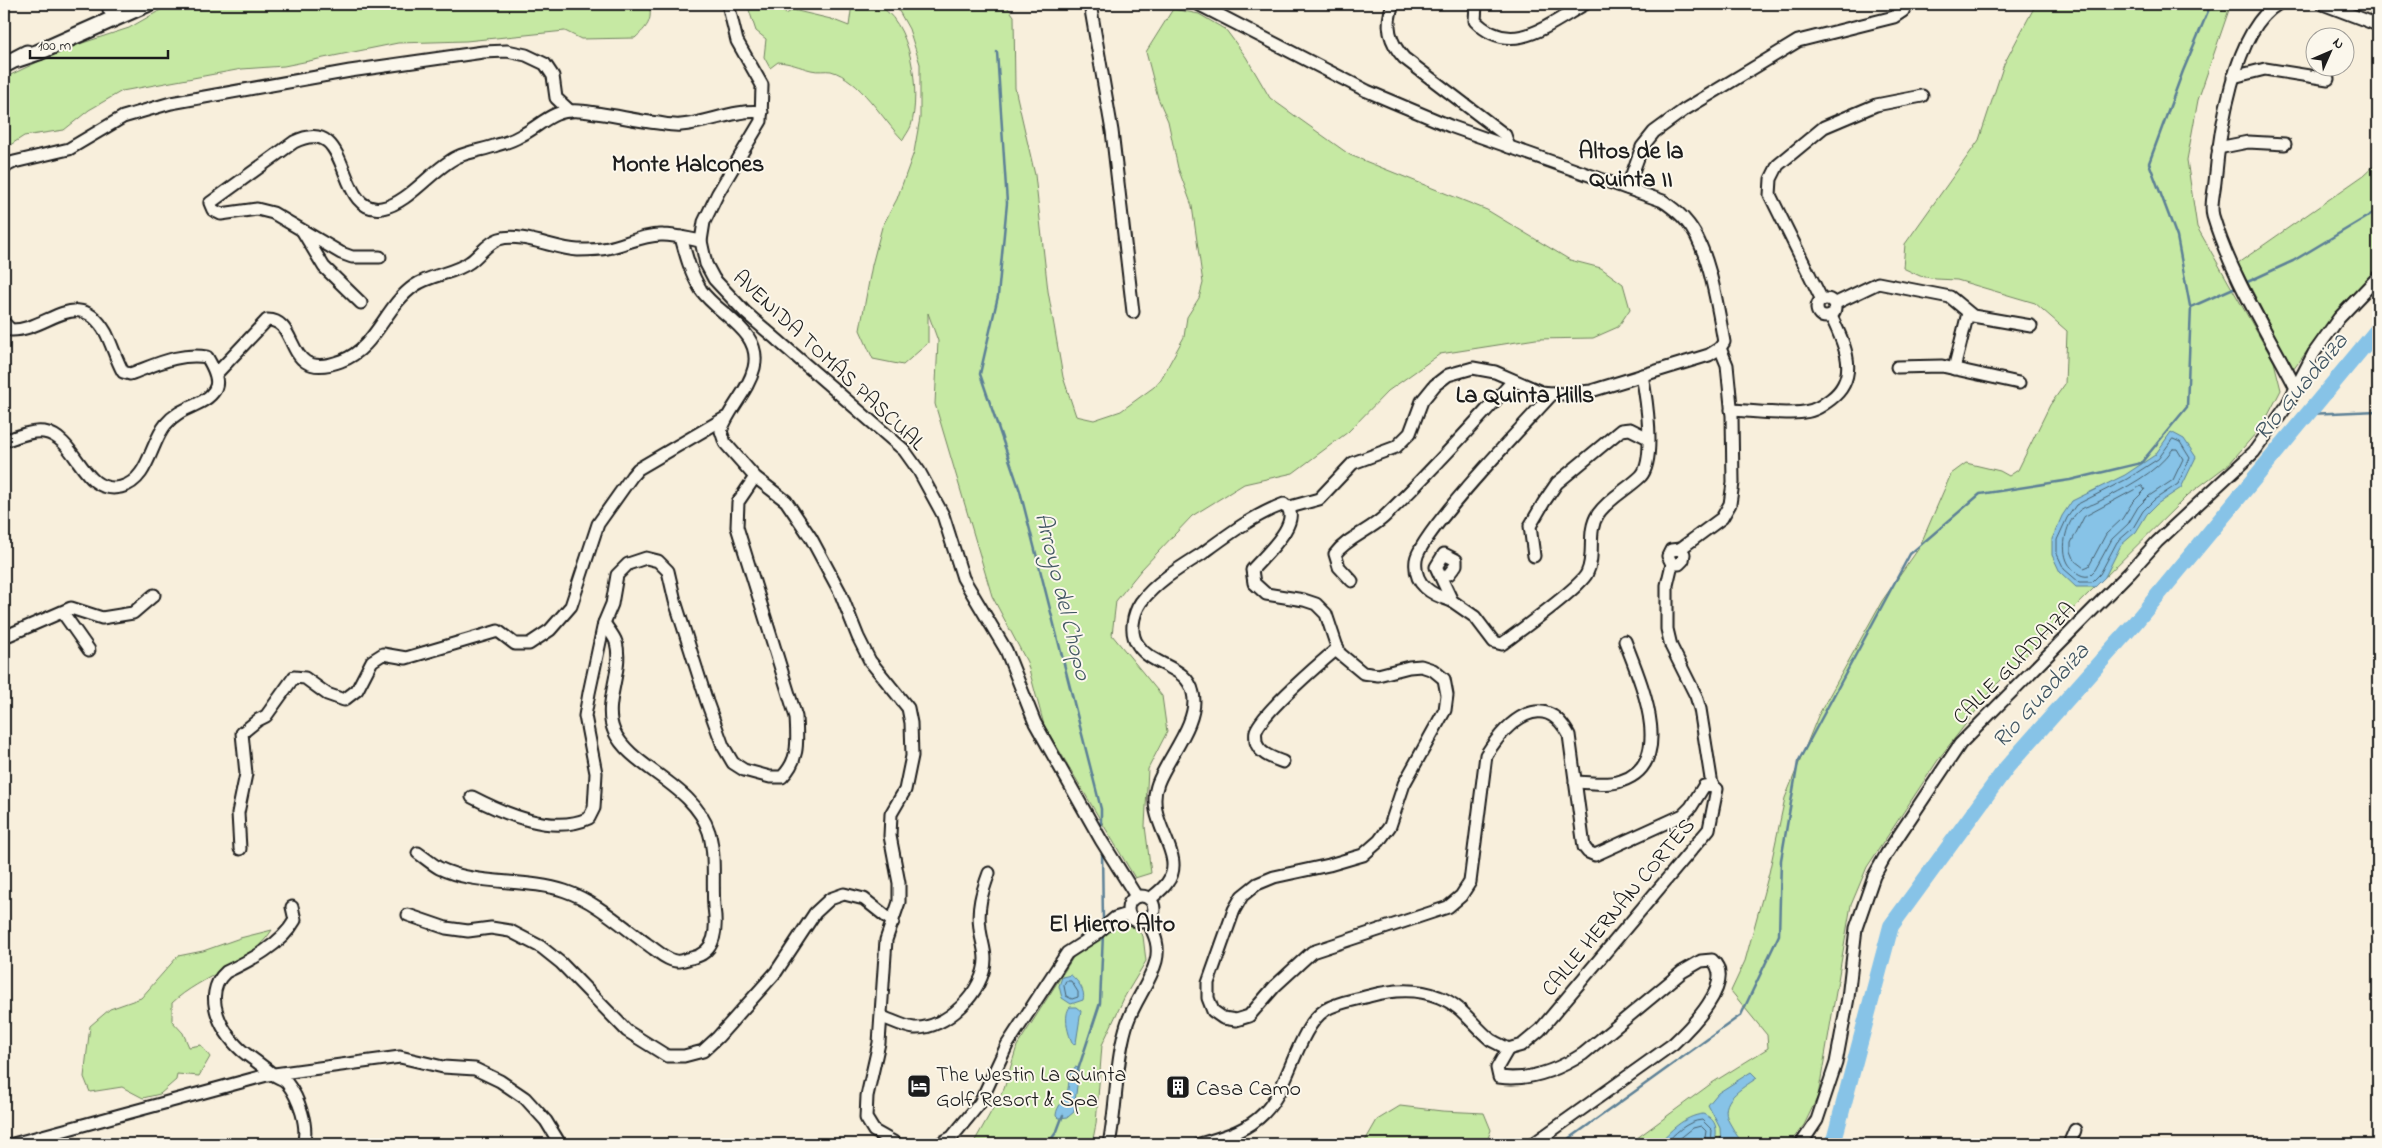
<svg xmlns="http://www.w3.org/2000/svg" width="2382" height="1148" font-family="'Indie Flower',sans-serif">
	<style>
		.green { fill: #c6e9a3; stroke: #718260 }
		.water { fill: #87c3e7; stroke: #5c8096 }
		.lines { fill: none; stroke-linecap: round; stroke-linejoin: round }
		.shore { stroke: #475f6d; stroke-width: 1 }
		.stream { stroke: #5c8096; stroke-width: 2.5 }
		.river { stroke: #87c3e7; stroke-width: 16 }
		.minor-casing { stroke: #1c1c1c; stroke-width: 15 }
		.major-casing { stroke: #1c1c1c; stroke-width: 19 }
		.minor { stroke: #fbf7ec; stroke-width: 11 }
		.major { stroke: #fbf7ec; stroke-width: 15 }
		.labels { text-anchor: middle; stroke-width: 4; stroke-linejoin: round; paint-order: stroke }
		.street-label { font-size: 22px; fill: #1c1c1c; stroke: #fbf7ec }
		.poi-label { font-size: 22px; fill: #1c1c1c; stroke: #fbf7ec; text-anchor: start }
		.neighbourhood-label { font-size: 24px; font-weight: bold; fill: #1c1c1c; stroke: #fbf7ec }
		.water-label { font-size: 24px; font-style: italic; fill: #415663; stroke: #fbf7ec }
	</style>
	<rect width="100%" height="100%" fill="#f8efdc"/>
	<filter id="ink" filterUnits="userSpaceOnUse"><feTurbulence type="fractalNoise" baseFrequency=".02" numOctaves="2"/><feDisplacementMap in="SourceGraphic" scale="10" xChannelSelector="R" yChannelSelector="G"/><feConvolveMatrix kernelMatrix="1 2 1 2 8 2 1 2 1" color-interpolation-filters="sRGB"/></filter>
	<g filter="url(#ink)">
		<g class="green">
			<path d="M171,4H649C653,21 647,27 635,38L581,39L565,31L466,41L398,43L284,66L242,69L122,91L89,110L64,130L24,136L4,149V78L67,48L129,28Z"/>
			<path d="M747,4H774L786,14L793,10L831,19L849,26L852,4C859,4 869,2 875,4C912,18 921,94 911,126C909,131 905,136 903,140C882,119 860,79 831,71C825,70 818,72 811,70C799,67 791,63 778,62L770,68L764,57L766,39L756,31Z"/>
			<polygon points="895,4 1005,4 1014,16 1015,88 1035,175 1048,291 1063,377 1076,416 1094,420 1121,411 1154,387 1161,379 1184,337 1187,317 1199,298 1203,283 1192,206 1178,168 1168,121 1158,98 1146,52 1173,9 1199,14 1226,30 1246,57 1270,98 1350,155 1487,210 1570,260 1601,268 1623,284 1630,309 1618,327 1593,338 1536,339 1440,354 1388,391 1348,432 1293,473 1244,484 1192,516 1141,570 1116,601 1112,635 1162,696 1167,732 1148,769 1145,826 1151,873 1135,878 1044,725 1027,662 992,596 935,404 938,341 928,313 928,343 903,365 873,359 860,330 872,265 882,227 897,199 914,152 920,118 920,64 909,29"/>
			<polygon points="2036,4 2231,4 2198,100 2187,160 2197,227 2274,362 2281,390 2263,425 2229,464 2188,495 1997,684 1940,757 1867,867 1851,905 1818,1096 1804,1125 1789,1144 1629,1144 1712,1083 1768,1048 1767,1035 1731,991 1745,961 1769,873 1785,798 1818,716 1882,601 1919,548 1951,474 1966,463 2000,471 2009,476 2018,470 2050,405 2065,384 2067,331 2035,303 1957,280 1936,279 1920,276 1903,268 1905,244 1979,140 2004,64"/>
			<polygon points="2378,162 2378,272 2331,319 2293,370 2238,263 2364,175"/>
			<polygon points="1131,925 1143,936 1146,961 1125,996 1102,1045 1096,1124 1092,1144 973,1144 1004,1089 1017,1046 1074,956 1115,928"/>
			<path d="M272,930C250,965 201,975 172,1003V1021L183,1033L189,1047L201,1045L210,1057L199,1076L177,1074L176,1080L160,1094L143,1098L122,1087L90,1092L84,1077L90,1026L110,1009L141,998L178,956L203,951L240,938Z"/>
			<polygon points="1400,1106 1442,1111 1484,1113 1491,1130 1486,1144 1360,1144 1365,1141 1377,1120"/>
		</g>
		<g class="water">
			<polygon points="2171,432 2184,439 2196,457 2181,488 2157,504 2147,514 2136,532 2121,545 2105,577 2095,587 2076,587 2060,572 2052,555 2052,539 2062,516 2072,501 2125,475 2155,455"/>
			<path d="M1071,975C1078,981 1086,991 1083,1000L1071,1004L1062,998L1059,986L1062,977Z"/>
			<path d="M1070,1007H1076L1081,1011L1076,1043L1073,1044C1068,1035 1063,1015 1070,1007Z"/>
			<path d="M1075,1067L1079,1068C1078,1083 1075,1097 1074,1112L1068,1117L1059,1118L1056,1115C1057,1105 1064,1102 1067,1093C1070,1083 1067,1075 1075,1067Z"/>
			<path d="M1751,1072L1757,1078C1741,1089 1718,1101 1729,1122C1734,1130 1737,1138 1745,1144H1721L1720,1128L1708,1105L1718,1093Z"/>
			<path d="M1703,1114C1718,1120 1717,1130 1715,1144H1658C1670,1131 1684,1116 1703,1114Z"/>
		</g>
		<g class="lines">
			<g class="shore">
				<polygon points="2173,439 2180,442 2190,458 2178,484 2154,500 2143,511 2133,528 2117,542 2100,574 2092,582 2079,582 2064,569 2057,554 2057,540 2067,518 2076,505 2127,479 2158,459"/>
				<path d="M2173,449H2177L2183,459L2173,480L2149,496L2138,507L2128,524L2112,539L2095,570L2089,576C2081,578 2072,570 2068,563C2060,548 2066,521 2080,510C2085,506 2093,505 2098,502C2125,488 2155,474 2173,449Z"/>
				<polygon points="2142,486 2145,490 2132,503 2122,519 2106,534 2089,566 2084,568 2075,561 2071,551 2071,543 2084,517"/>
				<polygon points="1066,981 1071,981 1078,992 1078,997 1072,999 1066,996 1064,986"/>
				<path d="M1665,1144C1674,1134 1687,1121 1702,1120L1712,1130L1711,1144"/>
				<polyline points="1673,1144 1693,1128 1701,1126 1706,1131 1704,1144"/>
			</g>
			<g class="stream">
				<polyline points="997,52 1007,203 998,296 980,374 1020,491 1101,809 1101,831"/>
				<polyline points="2243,284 2293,261 2378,210"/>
				<polyline points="2190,306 2177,237 2149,163 2183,71 2211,4"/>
				<polyline points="2308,414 2378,411"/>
				<polyline points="1102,849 1103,923"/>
				<polyline points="1078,1070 1100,1003 1103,934"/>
				<polyline points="1048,1144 1057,1131 1063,1115"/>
				<polyline points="1562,1144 1741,1015 1779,935 1781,860 1798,762 1910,554 1980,494 2070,480 2141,463 2187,407 2191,307 2238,286"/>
			</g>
			<polyline class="river" points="1833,1144 1891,926 2007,767 2134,624 2378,329"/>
			<g class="minor-casing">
				<g id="minor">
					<polyline points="728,4 737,41 762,85 761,121 718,193 704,222 701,241 706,264 714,279 745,312 904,450 919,471 943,515 963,578 1006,650 1035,723 1101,840 1136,896"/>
					<polyline points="1090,4 1112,131 1133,312"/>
					<path d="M1198,4L1367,91L1450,126L1663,201C1671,207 1680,213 1686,221C1709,246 1718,309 1724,342L1720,348L1709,355L1591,391L1563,394L1541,392L1495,372L1473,368L1448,375L1435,385L1422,401L1410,433L1396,447L1353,463L1319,499L1290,507"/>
					<path d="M1393,4C1385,25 1389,42 1404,58L1505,135L1509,147"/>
					<path d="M1476,4L1475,21C1512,58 1549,24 1585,4"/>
					<path d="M2278,4C2234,29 2219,135 2215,182C2214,192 2210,206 2213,216C2231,276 2267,332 2296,388"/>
					<polyline points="2323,4 2378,25"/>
					<polyline points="109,10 115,4"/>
					<polyline points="2233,77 2265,69 2328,79"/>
					<polyline points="2218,148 2248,142 2285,144"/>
					<polyline points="4,167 14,162 69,149 123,117 171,103 350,71 483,52 507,51 526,55 545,64 553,76 556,98 570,111"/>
					<polyline points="1627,188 1642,147 1654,132 1684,110 1798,41 1894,17 1903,11 1906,4"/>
					<polyline points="303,232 324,267 361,303"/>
					<path d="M681,237C686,256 691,274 701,290C718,315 763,331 754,368C748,392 729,408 721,431L725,443L755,477L786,501L811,538L840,592L858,637L870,661L908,708L911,723L912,756L905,790L891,814L890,836L899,883V902L886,940L879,1043L867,1096L866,1118L874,1131L897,1144"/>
					<path d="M380,257H352L341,253L273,213L257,209L221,214L213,210L210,203L294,142C354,112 334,216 382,208C409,203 432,169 457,157C470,151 484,150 497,145C505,143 514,140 522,135C543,124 552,109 579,111C606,113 632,120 658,123C665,124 674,126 681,125C709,123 734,109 762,112"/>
					<circle cx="1826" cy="308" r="9"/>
					<polyline points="1822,300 1770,195 1771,179 1778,165 1824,127 1876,105 1922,96"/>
					<polyline points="1834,304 1878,283 1950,297 1973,316 2031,326"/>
					<path d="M4,323L11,330C48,331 78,284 106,333C112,345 116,359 123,372L130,374C155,365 180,352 207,357C221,380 222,393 195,405C184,410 174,414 166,424C150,443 149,480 121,487C82,496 78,438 44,432C31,430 17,437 4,441"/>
					<polyline points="1897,367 1942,366 2019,383"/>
					<polyline points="1954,369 1968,313"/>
					<path d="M217,373L267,320C301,319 282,383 341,361C376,349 385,306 414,286C431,274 454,274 470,262C480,255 487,243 499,239C521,232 555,249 578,250C587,250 599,250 608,248C626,244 645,234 663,235C676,235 689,239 701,241"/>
					<path d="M1731,410C1755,411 1781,415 1804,412C1815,411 1823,405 1831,399C1861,376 1844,343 1831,316"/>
					<polyline points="1680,549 1722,518 1730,504 1733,483 1732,416 1727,365 1720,348"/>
					<polyline points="1534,556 1530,526 1544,502 1557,483 1621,430 1630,429 1648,438"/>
					<polyline points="1672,564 1679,564 1683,560 1684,554 1680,549 1671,550 1668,556 1672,564 1667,585 1667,629 1671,646 1696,696 1700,709 1712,785"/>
					<path d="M1449,574L1456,565V560L1444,554L1436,567L1452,601L1475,617L1494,642L1502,644C1518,632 1581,587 1587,573C1596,555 1586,532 1598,514C1609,498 1628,489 1641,476C1656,460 1646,396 1642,375"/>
					<path d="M1352,581L1339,567L1335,554C1347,538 1369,531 1384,517C1429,474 1471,427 1513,381"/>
					<path d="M1452,601C1432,595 1413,585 1416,560C1419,534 1529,420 1553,393"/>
					<polyline points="63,613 89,650"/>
					<polyline points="4,637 71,608 102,618 133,613 154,595"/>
					<path d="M1283,762C1273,758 1259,754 1256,742C1256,739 1255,734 1256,731C1263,712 1320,663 1338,648"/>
					<path d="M1575,782C1589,782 1607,786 1621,781C1678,763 1639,678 1625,641"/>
					<path d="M472,797C505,814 553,835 589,818L594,808L596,773L585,716L589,693L604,623L612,604L617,575L628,564L646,558L658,561L668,571L675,601L707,702L723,746L733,763L744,770L770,777H782C800,759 797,740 796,717L737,527L738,502L755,477"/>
					<polyline points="240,849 238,813 246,774 242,733 258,720 266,716 294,677 305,678 327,694 344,700 357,690 372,661 383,654 406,658 498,631 515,644 529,644 550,630 571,606 598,524 632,476 638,469 725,418"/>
					<path d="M418,853C425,858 432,864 439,868C476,886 526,878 565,891C595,901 621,925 647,944C655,949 666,960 676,961C680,962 687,959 691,958C717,953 717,928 714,907C712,882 716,856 709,832C694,784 630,768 614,731C602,703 624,672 616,642C614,636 608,629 604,623"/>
					<circle cx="1141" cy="909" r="13"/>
					<path d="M1150,899C1156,894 1163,889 1167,883C1189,854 1143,822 1158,783C1168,757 1200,721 1193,693C1187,665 1152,667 1138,645C1129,633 1133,614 1141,602C1157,581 1181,567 1203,553C1229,534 1254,515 1284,504C1306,519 1264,556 1252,570L1254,583L1266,594L1304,600L1316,604L1326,614L1339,653L1363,673L1378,675L1409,667L1421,666L1433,670L1444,679L1447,695L1445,710L1404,784L1390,826L1379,841L1363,855L1329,865L1274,877L1257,884L1242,896L1234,910L1208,983V998L1213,1011L1223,1018L1236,1020L1249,1016L1275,986L1312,952L1448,907L1461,896L1470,882L1486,755C1506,723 1543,687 1569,735L1584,847L1588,852L1595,855L1683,815L1691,807L1704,786L1712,785L1717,789L1709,829L1540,1030L1522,1045L1508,1049C1503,1046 1496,1043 1491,1040C1472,1025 1463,1006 1439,997C1417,988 1391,990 1369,996C1355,1000 1337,1002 1325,1010C1297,1029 1290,1087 1264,1113C1247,1131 1223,1137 1200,1144"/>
					<path d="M292,907L295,920C281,945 251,960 226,972C200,995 223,1037 246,1054C256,1061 265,1068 274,1075C278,1078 284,1079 287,1083C299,1098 309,1127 303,1144"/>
					<polyline points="408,915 446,928 468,931 491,928 510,931 541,947 561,963 627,1031 667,1056 684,1056 703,1051 718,1037 776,972 815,913 830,899 844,894 864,899 893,922"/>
					<path d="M882,1017C891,1020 904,1027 914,1028C946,1030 985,991 985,959C985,949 981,939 980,929C977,908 982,892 989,873"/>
					<path d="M1508,1049L1497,1068L1499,1077C1528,1081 1558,1070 1583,1054L1682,972L1701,961L1712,960C1737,982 1689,1029 1673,1044L1533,1144"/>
					<polyline points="13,1144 267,1075 400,1057 443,1067 475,1069 500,1081 525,1098 546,1121 560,1144"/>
					<polyline points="939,1144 952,1137 980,1103 1007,1045 1067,953 1095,935 1115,918 1128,914"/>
					<path d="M1109,1144C1117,1105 1115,1065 1126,1027C1132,1004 1150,984 1156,961C1160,945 1154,934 1148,921"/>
					<polyline points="1801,1144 1817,1120 1836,1063 1848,998 1856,928 1874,876 1887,853 1960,744 2130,572 2157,542 2254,452 2286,407 2314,353 2339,318 2378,277"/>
					<polyline points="2069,1144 2075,1130"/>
				</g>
			</g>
			<g class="major-casing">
				<g id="major">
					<polyline points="18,59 39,52 147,4"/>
					<polyline points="4,65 27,53"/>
				</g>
			</g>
			<use href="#minor" class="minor"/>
			<use href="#major" class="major"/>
		</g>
	</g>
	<defs>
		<g id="hotel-square" transform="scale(1.25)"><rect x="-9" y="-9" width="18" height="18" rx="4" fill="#1c1c1c" stroke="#fbf7ec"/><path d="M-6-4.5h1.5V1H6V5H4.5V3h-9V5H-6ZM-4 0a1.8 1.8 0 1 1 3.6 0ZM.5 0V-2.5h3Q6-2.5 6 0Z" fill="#fff"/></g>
		<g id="building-square" transform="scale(1.25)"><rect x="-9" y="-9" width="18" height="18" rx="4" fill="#1c1c1c" stroke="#fbf7ec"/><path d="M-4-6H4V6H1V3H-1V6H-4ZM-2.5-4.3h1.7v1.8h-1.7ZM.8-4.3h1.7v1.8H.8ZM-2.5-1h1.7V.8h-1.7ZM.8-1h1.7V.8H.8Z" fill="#fff"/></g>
	</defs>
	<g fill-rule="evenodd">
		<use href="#hotel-square" x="919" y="1086"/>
		<use href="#building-square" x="1178" y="1087"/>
	</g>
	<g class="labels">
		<g class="street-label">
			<text transform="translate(830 359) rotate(43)" y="8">AVENIDA TOMÁS PASCUAL</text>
			<text transform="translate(2013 662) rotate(-45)" y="8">CALLE GUADAIZA</text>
			<text transform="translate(1617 906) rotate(-50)" y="8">CALLE HERNÁN CORTÉS</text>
		</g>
		<g class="poi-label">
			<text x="936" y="1081">The Westin La Quinta<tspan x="936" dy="25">Golf Resort &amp; Spa</tspan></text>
			<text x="1196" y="1095">Casa Camo</text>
		</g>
		<g class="neighbourhood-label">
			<text x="1631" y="158">Altos de la<tspan x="1631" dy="28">Quinta II</tspan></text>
			<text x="688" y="171">Monte Halcones</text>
			<text x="1525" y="402">La Quinta Hills</text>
			<text x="1112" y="931">El Hierro Alto</text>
		</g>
		<g class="water-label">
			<text transform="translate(2300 386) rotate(-50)" y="8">Rio Guadaiza</text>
			<text transform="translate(1064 596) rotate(76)" y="8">Arroyo del Chopo</text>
			<text transform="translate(2040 695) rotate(-48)" y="8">Rio Guadaiza</text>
		</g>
	</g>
	<rect width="2382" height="1148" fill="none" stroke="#fbf7ec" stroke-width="20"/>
	<rect x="10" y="10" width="2362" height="1128" fill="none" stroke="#1c1c1c" stroke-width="2" filter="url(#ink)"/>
	<g transform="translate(2330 52) rotate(45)"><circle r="24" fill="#fbf7ec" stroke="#a29f99"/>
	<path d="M0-4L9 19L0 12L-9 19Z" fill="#1c1c1c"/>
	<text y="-8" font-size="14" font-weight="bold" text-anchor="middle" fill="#1c1c1c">N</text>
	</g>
	<path d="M30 50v8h138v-8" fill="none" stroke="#1c1c1c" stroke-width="2.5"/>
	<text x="38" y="50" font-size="15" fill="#1c1c1c" stroke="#fbf7ec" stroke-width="4" paint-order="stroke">100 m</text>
</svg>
